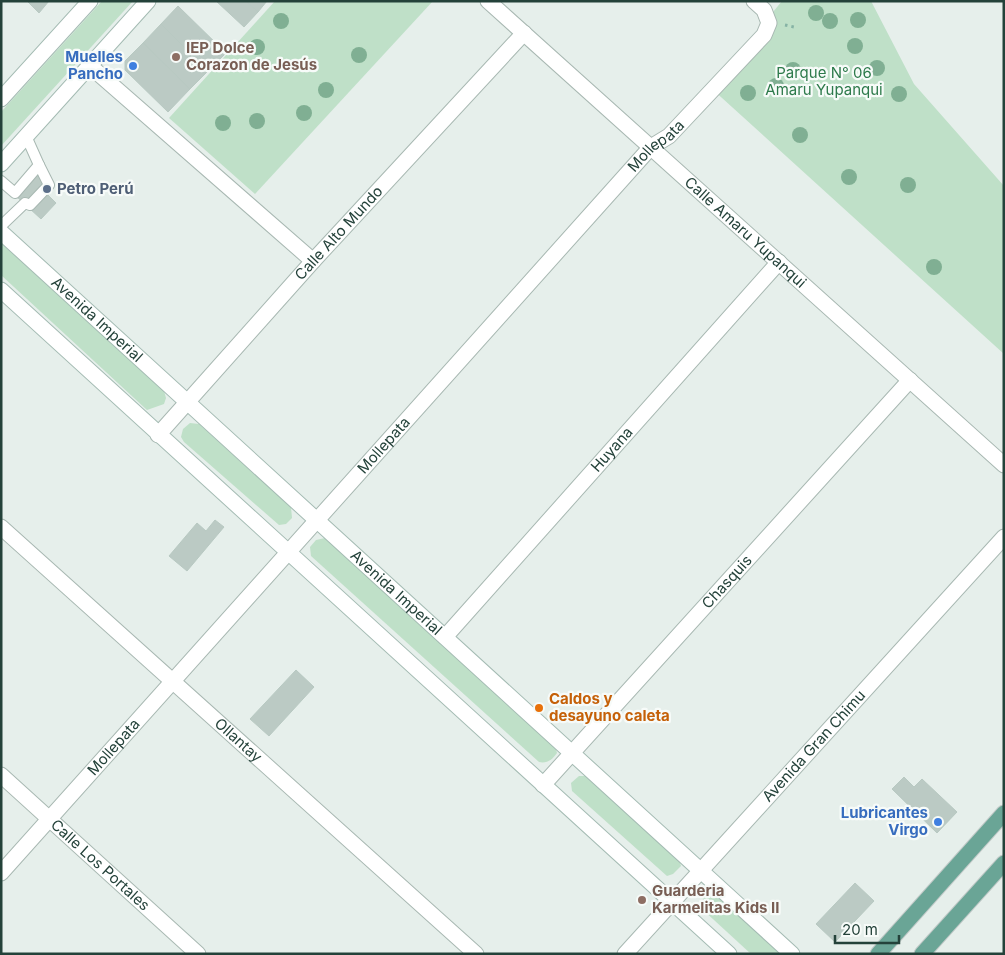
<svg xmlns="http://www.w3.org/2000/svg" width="1005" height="955" font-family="Inter,sans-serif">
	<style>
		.green { fill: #bfe0c8 }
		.building { fill: #bbcac4; stroke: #b8c9c2 }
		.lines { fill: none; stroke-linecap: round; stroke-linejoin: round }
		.lane-casing { stroke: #a8b8b2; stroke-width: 12 }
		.street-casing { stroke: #a8b8b2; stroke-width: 17 }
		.secondary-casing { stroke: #a4bbb3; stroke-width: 17 }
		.primary-casing { stroke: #c2cac8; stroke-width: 17 }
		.path { stroke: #86b3a5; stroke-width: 3; stroke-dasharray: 2.5 4; stroke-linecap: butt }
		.lane { stroke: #fff; stroke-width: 10 }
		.street { stroke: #fff; stroke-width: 15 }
		.secondary { stroke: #fff; stroke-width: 15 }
		.primary { stroke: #6aa596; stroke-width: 15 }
		.tree { fill: #80af93 }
		.education-dot { fill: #8d6e63; stroke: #f7fbf9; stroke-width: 2 }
		.shop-dot { fill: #3f7fe0; stroke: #f7fbf9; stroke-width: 2 }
		.service-dot { fill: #5c6f8a; stroke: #f7fbf9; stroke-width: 2 }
		.food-dot { fill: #e8710a; stroke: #f7fbf9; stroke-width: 2 }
		.labels { text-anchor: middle; stroke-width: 4.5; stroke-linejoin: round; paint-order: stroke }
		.education-label { font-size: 15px; font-weight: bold; fill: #785e54; stroke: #f7fbf9; text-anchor: start }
		.shop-label { font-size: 15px; font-weight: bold; fill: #366cbe; stroke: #f7fbf9; text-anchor: end }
		.park-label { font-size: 15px; fill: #2d7a4b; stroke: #f7fbf9 }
		.street-label { font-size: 15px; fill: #24423a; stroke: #f7fbf9 }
		.service-label { font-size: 15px; font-weight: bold; fill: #4e5e75; stroke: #f7fbf9; text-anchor: start }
		.food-label { font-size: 15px; font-weight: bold; fill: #c56008; stroke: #f7fbf9; text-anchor: start }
	</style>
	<rect width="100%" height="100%" fill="#e6efeb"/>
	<g class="green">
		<polygon points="102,1 133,1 1,146 1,112"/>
		<polygon points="275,1 433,1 255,194 169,118"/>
		<polygon points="782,1 871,1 914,84 1004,186 1004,354 711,88"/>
		<polygon points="1,243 164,391 166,398 164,404 147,410 1,275"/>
		<polygon points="190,423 199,424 291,507 292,518 286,524 279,525 184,442 181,437 183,429"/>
		<path d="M325,538L555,746L557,753C553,759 547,764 539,762L311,556L310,547L316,540Z"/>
		<polygon points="579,776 589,776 679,860 681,866 673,874 667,876 572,791 571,783"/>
		<polygon points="718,893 783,954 751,954 702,909 701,902 707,894"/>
	</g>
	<g class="building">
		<polygon points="27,1 49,1 39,13"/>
		<polygon points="216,1 246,1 258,12 244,27"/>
		<polygon points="246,1 267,1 258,12"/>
		<polygon points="178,6 226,53 208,71 161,24"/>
		<polygon points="161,24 208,71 190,89 143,43"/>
		<polygon points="143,43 190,89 168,112 125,70 125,61"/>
		<polygon points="43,168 51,176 40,187 56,203 41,219 16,196"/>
		<polygon points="215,520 224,527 187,571 169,556 197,523 206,531"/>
		<polygon points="296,670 314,687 269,736 250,719"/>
		<polygon points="904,777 914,787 922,779 957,812 937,833 892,789"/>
		<polygon points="855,883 874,901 835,942 816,924"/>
	</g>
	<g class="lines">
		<g class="lane-casing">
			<g id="lane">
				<polyline points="1,181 15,193 39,165 26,136"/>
				<polyline points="1,226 25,203 30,205 49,185 39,165"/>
			</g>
		</g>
		<g class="street-casing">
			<g id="street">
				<path id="s1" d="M488,1L1004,465"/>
				<polyline points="90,66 313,261"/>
				<path id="s2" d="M158,435L313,261L524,33"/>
				<path id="s3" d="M1,527L476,954"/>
				<path id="s4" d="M445,637L779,262"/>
				<path id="s5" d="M1,775L198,954"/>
				<path id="s6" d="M543,785L910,380"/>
				<path id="s7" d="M1,873L651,147L669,136L764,35L769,23L764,10L754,1"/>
				<path id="s8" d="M625,954L1004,537"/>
			</g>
		</g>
		<g class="secondary-casing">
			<g id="secondary">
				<polyline points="1,99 90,1"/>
				<polyline points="1,164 148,1"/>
				<path id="s9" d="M1,232L792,954"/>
				<polyline points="1,290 729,954"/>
			</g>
		</g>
		<g class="primary-casing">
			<g id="primary">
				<polyline points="878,954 1004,813"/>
				<polyline points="922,954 1004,863"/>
			</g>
		</g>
		<polyline class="path" points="785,25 794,27"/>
		<use href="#lane" class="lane"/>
		<use href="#street" class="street"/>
		<use href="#secondary" class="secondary"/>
		<use href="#primary" class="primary"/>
	</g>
	<g class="tree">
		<circle cx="816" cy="13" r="8"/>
		<circle cx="858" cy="20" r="8"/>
		<circle cx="281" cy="21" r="8"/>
		<circle cx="830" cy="21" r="8"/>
		<circle cx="855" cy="46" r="8"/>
		<circle cx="257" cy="47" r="8"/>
		<circle cx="359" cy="55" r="8"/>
		<circle cx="877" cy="68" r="8"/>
		<circle cx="793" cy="70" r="8"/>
		<circle cx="776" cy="86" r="8"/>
		<circle cx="326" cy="90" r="8"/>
		<circle cx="748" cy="93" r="8"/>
		<circle cx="899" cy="94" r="8"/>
		<circle cx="304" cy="113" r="8"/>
		<circle cx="257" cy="121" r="8"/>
		<circle cx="223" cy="123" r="8"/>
		<circle cx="800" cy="135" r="8"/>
		<circle cx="849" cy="177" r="8"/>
		<circle cx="908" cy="185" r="8"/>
		<circle cx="934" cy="267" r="8"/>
	</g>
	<g class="education-dot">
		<circle cx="176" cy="57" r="5"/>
		<circle cx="642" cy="900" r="5"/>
	</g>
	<g class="shop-dot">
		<circle cx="133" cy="66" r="5"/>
		<circle cx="938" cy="822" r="5"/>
	</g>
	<circle class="service-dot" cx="47" cy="189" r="5"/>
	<circle class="food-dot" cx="539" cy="708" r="5"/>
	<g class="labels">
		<g class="education-label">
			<text x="186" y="53">IEP Dolce<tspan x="186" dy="17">Corazon de Jesús</tspan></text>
			<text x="652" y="896">Guarderia<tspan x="652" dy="17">Karmelitas Kids II</tspan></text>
		</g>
		<g class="shop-label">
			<text x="123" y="62">Muelles<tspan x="123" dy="17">Pancho</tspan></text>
			<text x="928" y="818">Lubricantes<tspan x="928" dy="17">Virgo</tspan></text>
		</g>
		<g class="park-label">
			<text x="824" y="78">Parque N° 06<tspan x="824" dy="17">Amaru Yupanqui</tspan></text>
		</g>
		<g class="street-label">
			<text dy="5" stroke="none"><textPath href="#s7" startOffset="979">Mollepata</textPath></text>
			<text dy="5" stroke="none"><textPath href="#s2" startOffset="271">Calle Alto Mundo</textPath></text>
			<text dy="5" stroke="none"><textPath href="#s1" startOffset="346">Calle Amaru Yupanqui</textPath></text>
			<text dy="5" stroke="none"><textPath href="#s9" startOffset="130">Avenida Imperial</textPath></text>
			<text dy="5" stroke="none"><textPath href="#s7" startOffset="574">Mollepata</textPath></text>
			<text dy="5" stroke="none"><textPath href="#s4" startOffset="251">Huyana</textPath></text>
			<text dy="5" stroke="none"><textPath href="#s6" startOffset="274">Chasquis</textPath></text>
			<text dy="5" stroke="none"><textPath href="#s9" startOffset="535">Avenida Imperial</textPath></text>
			<text dy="5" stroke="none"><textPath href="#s3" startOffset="319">Ollantay</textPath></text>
			<text dy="5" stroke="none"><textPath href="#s8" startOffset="281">Avenida Gran Chimu</textPath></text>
			<text dy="5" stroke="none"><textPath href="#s7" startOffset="169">Mollepata</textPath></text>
			<text dy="5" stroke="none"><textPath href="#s5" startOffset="134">Calle Los Portales</textPath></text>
		</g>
		<g class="service-label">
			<text x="57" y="194">Petro Perú</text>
		</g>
		<g class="food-label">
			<text x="549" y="704">Caldos y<tspan x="549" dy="17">desayuno caleta</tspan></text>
		</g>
	</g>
	<rect width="1005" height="955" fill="none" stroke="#24423a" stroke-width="5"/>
	<path d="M835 935v8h64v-8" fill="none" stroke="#24423a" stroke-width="2.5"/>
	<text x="842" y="935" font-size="15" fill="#24423a" stroke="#f7fbf9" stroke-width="4" paint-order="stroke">20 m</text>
</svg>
